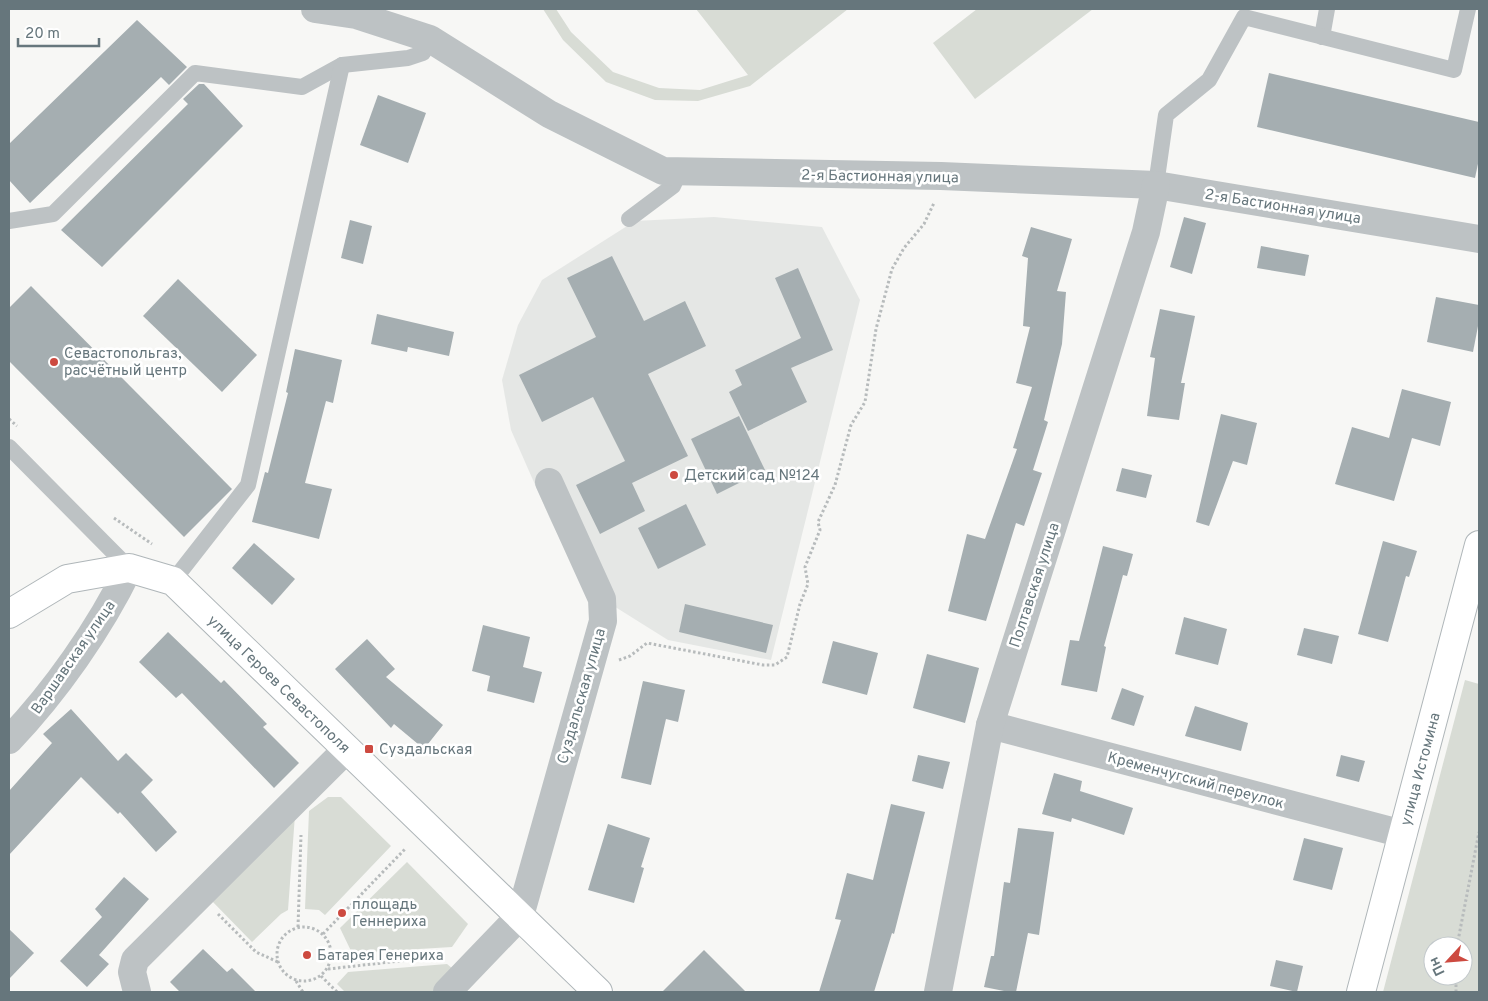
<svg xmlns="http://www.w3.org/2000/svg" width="1488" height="1001" font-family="Overpass,sans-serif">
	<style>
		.built { fill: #e5e7e5 }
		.green { fill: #d8dcd5; fill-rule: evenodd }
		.building { fill: #a5aeb1 }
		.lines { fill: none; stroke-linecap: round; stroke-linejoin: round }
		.secondary-casing { stroke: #afb6b9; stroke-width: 30 }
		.path { stroke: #b7bbbc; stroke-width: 3; stroke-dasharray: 2.5 2.5; stroke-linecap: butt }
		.lane { stroke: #bdc2c4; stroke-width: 16 }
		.street { stroke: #bdc2c4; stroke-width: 28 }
		.secondary { stroke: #fff; stroke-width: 28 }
		.poi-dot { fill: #cd4a40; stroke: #fff; stroke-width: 2 }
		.labels { text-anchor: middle; stroke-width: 5; stroke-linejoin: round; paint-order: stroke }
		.street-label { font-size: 15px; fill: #66767c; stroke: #fff }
		.poi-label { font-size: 15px; fill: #66767c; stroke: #fff; text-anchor: start }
	</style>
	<rect width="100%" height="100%" fill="#f7f7f5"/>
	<polygon class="built" points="714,217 822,227 860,300 771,660 668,640 585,588 551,521 511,430 502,380 518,325 542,280 635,221"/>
	<g class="green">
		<polygon points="543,9 556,9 571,32 613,72 659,88 700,90 748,75 696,9 848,9 750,86 698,101 655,100 606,82 563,40"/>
		<polygon points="977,9 1093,9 975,99 933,43"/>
		<path d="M1465,680L1479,684V992H1383ZM1433,946H1463V976H1433Z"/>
		<polygon points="328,797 341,797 391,846 325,915 319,910 305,909 309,811"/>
		<polygon points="295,815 288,910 281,914 252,942 210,899"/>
		<polygon points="407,862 468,924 452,947 352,953 340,928"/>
		<polygon points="447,964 453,969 435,992 345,992 337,984 348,972"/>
	</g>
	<g class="building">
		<polygon points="137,20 187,67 169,85 161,77 30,203 9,180 9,144"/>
		<polygon points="1269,73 1479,122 1479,159 1475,178 1257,127"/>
		<polygon points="199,84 204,84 243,126 102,267 61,230 188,104 183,99"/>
		<polygon points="378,95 426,113 408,163 360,145"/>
		<polygon points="1184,217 1206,223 1192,274 1170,267"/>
		<polygon points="350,220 372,226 363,264 341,258"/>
		<polygon points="1031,227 1072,239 1057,291 1066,292 1062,344 1044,420 1048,422 1033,470 1042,473 1024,526 1016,523 986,621 948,611 967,534 985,539 1017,449 1013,448 1032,387 1016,383 1030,327 1023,326 1028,258 1022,256"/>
		<polygon points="1261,246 1309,255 1305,276 1257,268"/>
		<polygon points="612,256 644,321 685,301 706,346 648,374 688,456 632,483 645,511 600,534 576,485 625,461 593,397 542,422 519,375 596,337 567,278"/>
		<polygon points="798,268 833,350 791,368 807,402 748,431 729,392 742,385 735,370 801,338 775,278"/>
		<polygon points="178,279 257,355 222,392 143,316"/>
		<polygon points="31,286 232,489 184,537 9,361 9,308"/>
		<polygon points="1436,297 1479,305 1479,321 1473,352 1427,342"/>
		<polygon points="1160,309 1195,316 1181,383 1185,383 1179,420 1147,416 1155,358 1150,357"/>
		<polygon points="377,314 454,332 449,356 408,347 407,352 371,344"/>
		<polygon points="295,349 342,360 333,403 326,401 305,483 332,489 319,539 252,522 265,472 268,473 288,393 286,392"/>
		<polygon points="1402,389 1451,402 1440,446 1412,438 1394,501 1335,484 1352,427 1389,438"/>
		<polygon points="1221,414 1257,423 1247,465 1233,461 1209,526 1196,522"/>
		<polygon points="739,416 765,470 717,494 691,439"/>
		<polygon points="1122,468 1152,475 1146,498 1116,491"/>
		<polygon points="686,504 706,545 658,569 638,528"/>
		<polygon points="1383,541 1417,551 1409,577 1406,576 1388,642 1358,634"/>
		<polygon points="254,543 295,579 272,605 232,568"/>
		<polygon points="1103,546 1133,554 1127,576 1123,575 1104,646 1106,647 1097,692 1061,685 1070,640 1079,641"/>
		<polygon points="685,604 773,625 766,653 679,632"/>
		<polygon points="1184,617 1227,629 1218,665 1175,654"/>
		<polygon points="483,625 530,637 523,667 542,672 534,703 487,691 490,676 472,671"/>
		<polygon points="1304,628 1339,636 1332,664 1297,655"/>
		<polygon points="168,632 221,683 224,680 267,724 263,727 299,763 274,788 182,693 176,698 139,662"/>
		<polygon points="367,639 395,669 386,677 443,725 424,749 394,724 391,728 335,669"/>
		<polygon points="833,641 878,653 867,695 822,683"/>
		<polygon points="927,654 979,668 965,723 913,708"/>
		<polygon points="643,681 685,690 678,722 666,719 651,785 621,778"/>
		<polygon points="1122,688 1144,696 1134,726 1111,719"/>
		<polygon points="1195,706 1248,723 1241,751 1185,736"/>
		<polygon points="71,709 118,761 126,753 153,780 141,792 177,832 156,852 120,812 118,814 81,777 9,855 9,791 52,743 43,734"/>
		<polygon points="918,755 950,762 943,789 912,781"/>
		<polygon points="1341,755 1365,761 1359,782 1336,776"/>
		<polygon points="1054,773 1082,781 1080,791 1133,808 1124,835 1072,818 1071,822 1042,814"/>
		<polygon points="891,804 925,812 894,934 892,933 874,992 819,992 841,920 835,919 847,873 873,880"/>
		<polygon points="608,824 650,838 641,867 644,868 634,903 588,890"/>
		<polygon points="1018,828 1054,832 1039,935 1028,933 1016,992 1009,992 984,987 991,956 994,956 1004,882 1010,883"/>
		<polygon points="1304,838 1343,848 1332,890 1293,880"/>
		<polygon points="124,877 149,899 99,955 109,964 87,987 60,961 102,917 95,909"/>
		<polygon points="9,929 34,953 9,979"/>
		<polygon points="203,949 227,972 232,968 256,992 180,992 170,982"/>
		<polygon points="704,950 746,992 662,992"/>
		<polygon points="1276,960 1303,966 1297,992 1270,986"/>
	</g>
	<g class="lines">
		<g class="secondary-casing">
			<g id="secondary">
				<polyline points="9,614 67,579 129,568 173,581 598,992"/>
				<polyline points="1361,992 1479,545"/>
			</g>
		</g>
		<g class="path">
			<polyline points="9,419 17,426"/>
			<polyline points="114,518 152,544"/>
			<polyline points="619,660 630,656 647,643 763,665 775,665 787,657 800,604 808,584 805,567 820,530 818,522 835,485 851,425 865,402 876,329 892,269 904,248 924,224 934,203"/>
			<polyline points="218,914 256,952 278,962"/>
			<circle cx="304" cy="954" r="27"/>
			<polyline points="298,927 301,835"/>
			<polyline points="323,934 406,848"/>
			<polyline points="1457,946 1479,832"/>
			<polyline points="328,969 444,956"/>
			<polyline points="321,976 337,992"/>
			<polyline points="296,981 303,992"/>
			<polyline points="1456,992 1456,976"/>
		</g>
		<g class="lane">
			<polyline points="1322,37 1327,9"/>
			<polyline points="1156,185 1166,115 1209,80 1244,17 1454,70 1468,9"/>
			<polyline points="629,219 673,186 680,171"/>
			<polyline points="9,221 53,214 195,73 302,87 342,65 408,58 423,53 430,39"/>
			<polyline points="9,447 129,568"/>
			<polyline points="173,581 248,485 342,65"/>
		</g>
		<g class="street">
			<polyline points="315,9 356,15 430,39 549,114 663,171 941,176 1156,185 1479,239"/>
			<polyline points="990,725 1403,834"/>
			<path d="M9,740C55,692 100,628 129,568"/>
			<polyline points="137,992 132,972 135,960 347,749"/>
			<polyline points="447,992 520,916 603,621 602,599 549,482"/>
			<polyline points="938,992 990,725 1146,232 1156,185"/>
		</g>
		<use href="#secondary" class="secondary"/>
	</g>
	<g class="poi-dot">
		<circle cx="54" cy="362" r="5"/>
		<circle cx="674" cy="475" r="5"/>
		<rect x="364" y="744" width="10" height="10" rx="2.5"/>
		<circle cx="342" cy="913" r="5"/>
		<circle cx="307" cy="955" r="5"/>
	</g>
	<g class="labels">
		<g class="street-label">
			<text transform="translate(880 176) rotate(1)" y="5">2-я Бастионная улица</text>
			<text transform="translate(1283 206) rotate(9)" y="5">2-я Бастионная улица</text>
			<text transform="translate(1034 585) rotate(-72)" y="5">Полтавская улица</text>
			<text transform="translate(73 657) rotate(-55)" y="5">Варшавская улица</text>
			<text transform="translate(279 684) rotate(44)" y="5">улица Героев Севастополя</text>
			<text transform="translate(581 696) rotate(-74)" y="5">Суздальская улица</text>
			<text transform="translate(1420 769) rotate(-75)" y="5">улица Истомина</text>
			<text transform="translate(1196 780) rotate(15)" y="5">Кременчугский переулок</text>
		</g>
		<g class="poi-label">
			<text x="64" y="358">Севастопольгаз,<tspan x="64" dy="17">расчётный центр</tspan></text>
			<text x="684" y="480">Детский сад №124</text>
			<text x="379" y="754">Суздальская</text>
			<text x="352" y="909">площадь<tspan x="352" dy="17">Геннериха</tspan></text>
			<text x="317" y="960">Батарея Генериха</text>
		</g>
	</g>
	<rect width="1488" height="1001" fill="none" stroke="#66767c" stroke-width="20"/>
	<g transform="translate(1448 961) rotate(244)"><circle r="24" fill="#ffffff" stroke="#c2c8cb"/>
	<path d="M0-4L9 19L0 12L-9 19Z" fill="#cd4a40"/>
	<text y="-8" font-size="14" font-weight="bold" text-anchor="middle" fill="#66767c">Пн</text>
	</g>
	<path d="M18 38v8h81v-8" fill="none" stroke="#66767c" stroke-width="2.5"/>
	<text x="25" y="38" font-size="15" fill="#66767c" stroke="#ffffff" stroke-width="4" paint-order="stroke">20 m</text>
</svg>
